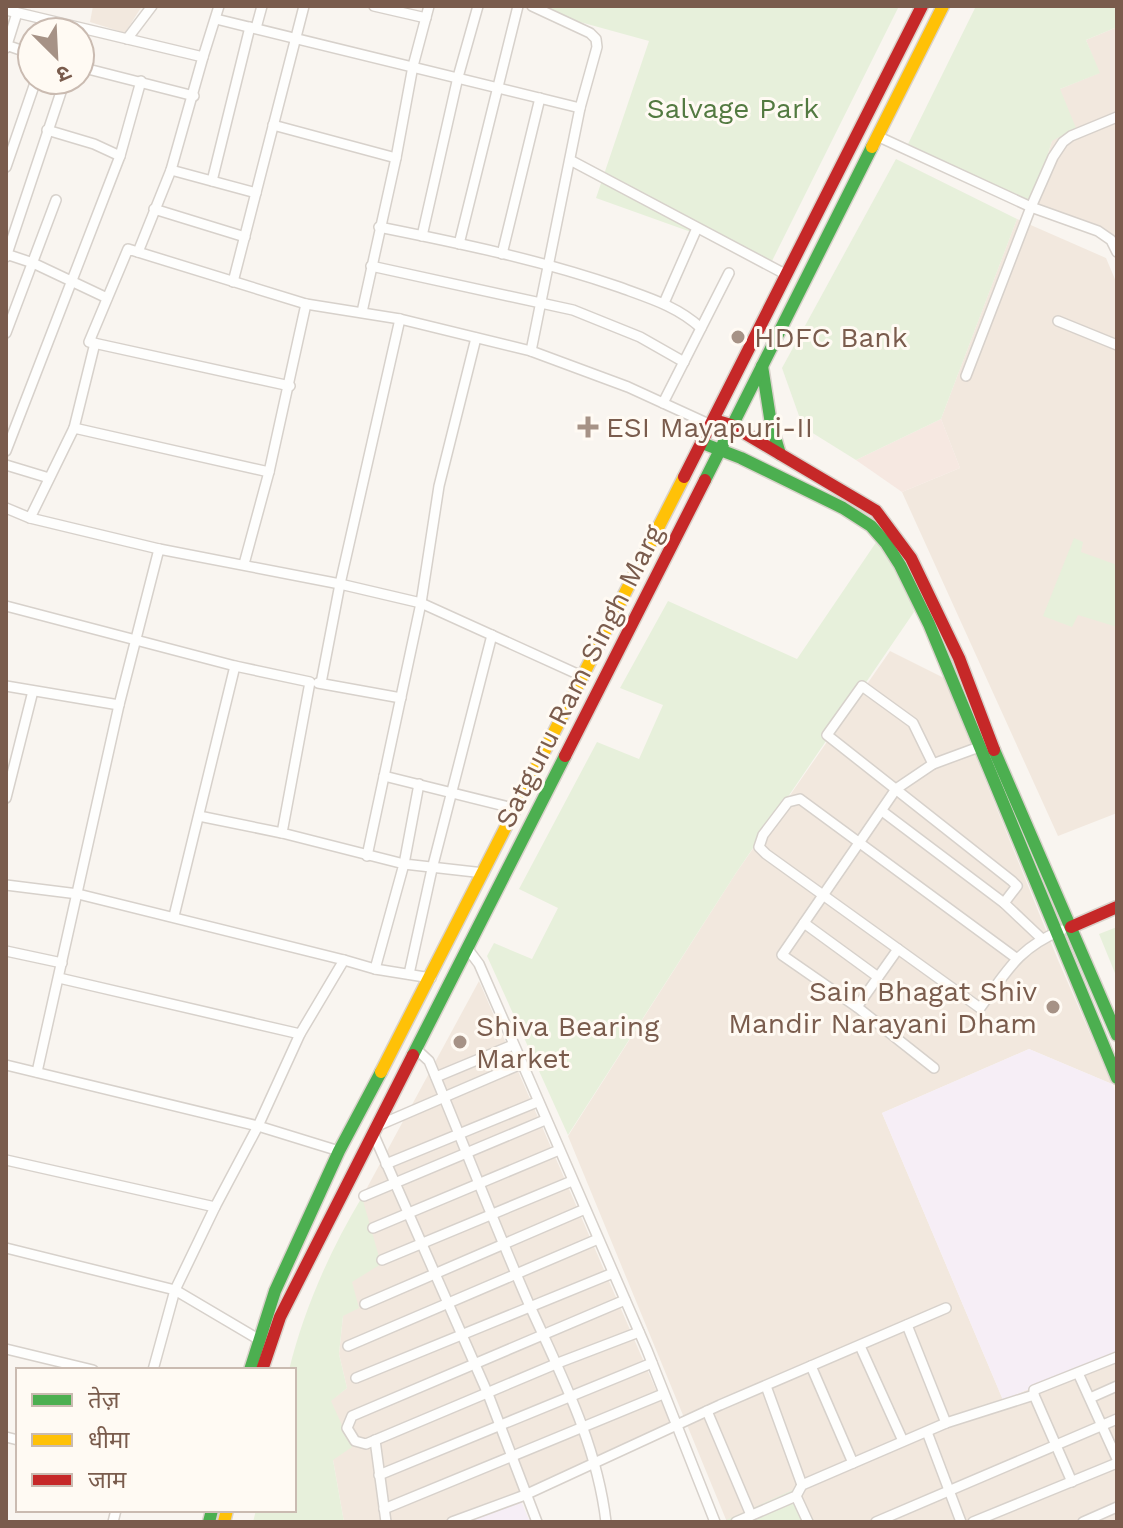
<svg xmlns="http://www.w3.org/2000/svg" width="1123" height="1528" font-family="'Work Sans','Noto Sans Devanagari',sans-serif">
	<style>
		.residential { fill: #f2e8de }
		.commercial { fill: #f6e8e1 }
		.education { fill: #f6eef6 }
		.green { fill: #e7f0db }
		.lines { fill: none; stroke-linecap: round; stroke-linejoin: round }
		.street-casing { stroke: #d7d1cb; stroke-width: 12 }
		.fast-casing { stroke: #d9d2cb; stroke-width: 15 }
		.slow-casing { stroke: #d9d2cb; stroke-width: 15 }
		.jam-casing { stroke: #d9d2cb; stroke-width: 15 }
		.street { stroke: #fefefd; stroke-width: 9 }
		.fast { stroke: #4caf50; stroke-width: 12 }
		.slow { stroke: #ffc107; stroke-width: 12 }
		.jam { stroke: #c62828; stroke-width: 12 }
		.poi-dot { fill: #a69286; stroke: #fffaf3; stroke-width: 3 }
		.labels { text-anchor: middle; stroke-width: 6; stroke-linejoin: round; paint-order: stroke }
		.park-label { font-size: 28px; fill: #537a41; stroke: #fffaf3 }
		.poi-label { font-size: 28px; fill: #7a5c4d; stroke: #fffaf3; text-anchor: start }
		.street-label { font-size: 28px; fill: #7a5c4d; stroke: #fffaf3 }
	</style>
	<rect width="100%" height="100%" fill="#f9f5f0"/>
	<g class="residential">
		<polygon points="93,6 142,6 125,33 90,22"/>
		<polygon points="1117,27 1117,244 1032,204 1052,141 1060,89 1099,73 1086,40"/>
		<polygon points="1017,219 1106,258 1117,284 1117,813 1058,836 902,492 960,468 941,419"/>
		<polygon points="890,651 944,678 1058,960 1112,1084 1029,1049 882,1113 1003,1400 1117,1352 1117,1522 727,1522 568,1136 736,873"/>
		<polygon points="479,981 673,1429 462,1522 344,1522 333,1460 330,1401 347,1388 339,1354 343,1316 351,1282 362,1197"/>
	</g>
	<polygon class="commercial" points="941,419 960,468 902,492 856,460"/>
	<g class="education">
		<polygon points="1029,1049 1112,1084 1117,1096 1117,1352 1003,1400 882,1113"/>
		<polygon points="520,1499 530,1522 466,1522"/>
	</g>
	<g class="green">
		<polygon points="540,6 899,6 772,261 596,198 649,41 569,19"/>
		<polygon points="976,6 1117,6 1117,27 1086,40 1100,73 1060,89 1076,128 1052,141 1032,204 908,144"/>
		<polygon points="896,159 1017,219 941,419 856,460 803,427 782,368"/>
		<polygon points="879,538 898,556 914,612 736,873 568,1135 487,956 494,943 532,959 558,908 519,889 597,742 639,759 663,705 620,688 668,601 797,659"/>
		<polygon points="1074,538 1083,542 1081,552 1117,565 1117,627 1078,615 1072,627 1043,616"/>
		<polygon points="1117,927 1117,978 1099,934"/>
		<path d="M362,1197L381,1264L352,1282L359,1308L343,1316L339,1354L347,1388L331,1401L352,1447L333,1460L344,1522H253L256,1510H294V1370H289C304,1309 330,1250 362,1197Z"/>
		<polygon points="795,1489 810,1522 727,1522 726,1520"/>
	</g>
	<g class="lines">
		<g class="street-casing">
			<g id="street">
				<polyline points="374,6 426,18"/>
				<polyline points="532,6 590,33 596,39 597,47 580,108"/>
				<polyline points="6,10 203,57 219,6"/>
				<polyline points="216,19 580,108 531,351"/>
				<polyline points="256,28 262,6"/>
				<polyline points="127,39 152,6"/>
				<polyline points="6,45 32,54"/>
				<polyline points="6,48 17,13"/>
				<polyline points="80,67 194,96"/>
				<polyline points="273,125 396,158"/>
				<polyline points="47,130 94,144 120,156"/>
				<polyline points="877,136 1031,207 1098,231 1111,240 1117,252"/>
				<polyline points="570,160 785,274"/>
				<polyline points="6,167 36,80"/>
				<polyline points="171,170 256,193"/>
				<polyline points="212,181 250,27"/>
				<polyline points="154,209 245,237"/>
				<path d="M379,227C459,243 541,260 619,287C649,298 677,306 701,328"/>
				<polyline points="422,236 458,77 478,6"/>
				<polyline points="459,244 518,6"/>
				<polyline points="138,252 171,170 203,57"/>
				<polyline points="6,254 33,263 107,298"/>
				<polyline points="502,254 540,98"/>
				<polyline points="6,257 65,80"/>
				<polyline points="371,266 573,310 640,337 684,362"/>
				<polyline points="233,282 304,6"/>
				<polyline points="664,303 697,228"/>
				<polyline points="362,312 396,158 413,66 429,6"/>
				<polyline points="1058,321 1117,345"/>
				<polyline points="6,333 56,200"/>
				<polyline points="966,376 1031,207 1053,157 1063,142 1071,136 1117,117"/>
				<polyline points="290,386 89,342 128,249 306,304 400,319 531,351 628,387 711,425"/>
				<polyline points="663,403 729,273"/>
				<polyline points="74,428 95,343"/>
				<polyline points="6,451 120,156 141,81"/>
				<polyline points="6,465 49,478"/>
				<polyline points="269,472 306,304"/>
				<polyline points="6,508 30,518"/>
				<polyline points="159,549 30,518 74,428 269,472 244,564"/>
				<polyline points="6,606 235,666 310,682 282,833 404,864 375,969"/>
				<polyline points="318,683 401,698"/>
				<polyline points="321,683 340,584 400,319"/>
				<polyline points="6,686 119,705 37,1072"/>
				<polyline points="119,705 159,549 340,584 421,603 584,677"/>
				<polyline points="933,764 913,723 862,686 827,735 1012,881 1017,886 1004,903"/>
				<polyline points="384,776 517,809"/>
				<polyline points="419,784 404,864 484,873"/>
				<polyline points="6,798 33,691"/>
				<polyline points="882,811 1004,903 1041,938"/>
				<polyline points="199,816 282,833"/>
				<polyline points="367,856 421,603 439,486 476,338"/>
				<polyline points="6,885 78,894 344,960 300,1034 258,1126 215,1207 175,1290 153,1370"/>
				<polyline points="174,916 235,666"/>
				<polyline points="804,923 878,977"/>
				<polyline points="467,948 479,964 647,1350 715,1522"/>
				<polyline points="6,951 62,963"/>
				<path d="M1016,958L800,799L788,802L763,835L759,847L766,854L980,1008C1007,971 1018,948 1062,930"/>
				<polyline points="344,960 375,969 431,978"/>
				<polyline points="409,974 432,869 492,635"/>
				<polyline points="59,978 300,1034"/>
				<polyline points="857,1007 898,949"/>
				<path d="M416,1049L429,1061C463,1142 494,1224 529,1304C561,1375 597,1444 606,1522"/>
				<polyline points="6,1065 258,1126 339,1151"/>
				<polyline points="934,1068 857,1007 782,955 896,789 933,764 979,747"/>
				<polyline points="436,1077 513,1045"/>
				<polyline points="377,1126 521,1064"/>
				<polyline points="373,1133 488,1394 537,1522"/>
				<polyline points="6,1160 215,1207"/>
				<polyline points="386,1164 537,1102"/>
				<polyline points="364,1196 545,1120"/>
				<polyline points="373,1228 559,1150"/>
				<polyline points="6,1248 175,1290 258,1339"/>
				<polyline points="382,1260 572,1181"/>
				<polyline points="625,1300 352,1416 347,1428 355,1441 366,1444 558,1363 639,1332"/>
				<polyline points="365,1304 585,1209"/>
				<polyline points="907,1325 946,1423"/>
				<polyline points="348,1346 598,1239"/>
				<polyline points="860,1346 903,1441"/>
				<polyline points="6,1349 93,1370"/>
				<polyline points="811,1366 853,1463"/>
				<polyline points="1078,1373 1117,1459"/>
				<polyline points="356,1378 613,1273"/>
				<polyline points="766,1386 802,1485"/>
				<polyline points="1090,1398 1117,1386"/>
				<polyline points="707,1411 751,1515"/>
				<polyline points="927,1432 961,1522"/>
				<polyline points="6,1437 18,1440"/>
				<polyline points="375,1440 386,1522"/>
				<polyline points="379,1475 652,1363"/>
				<polyline points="1072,1482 1034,1395 1034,1390 1117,1357"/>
				<polyline points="796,1496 808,1522"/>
				<polyline points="384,1509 663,1394"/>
				<polyline points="113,1522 116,1510"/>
				<polyline points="452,1522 525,1495 720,1405 946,1308"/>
				<polyline points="736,1522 796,1496 802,1485 946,1423 1034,1395"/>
				<polyline points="876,1522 1117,1419"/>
				<polyline points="973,1522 1117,1463"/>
				<polyline points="1083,1522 1117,1507"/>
			</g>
		</g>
		<g class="fast-casing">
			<g id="fast">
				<polyline points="762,366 771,424 780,454"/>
				<polyline points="702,443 741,458 843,508 871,526 886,543 900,565 929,624 1117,1078"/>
				<polyline points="705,480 872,147"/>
				<polyline points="994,750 1117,1035"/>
				<polyline points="413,1055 565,756"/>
				<polyline points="250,1370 275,1291 339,1151 381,1072"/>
				<polyline points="209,1522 212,1510"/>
			</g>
		</g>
		<g class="slow-casing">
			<g id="slow">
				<polyline points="872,147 943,6"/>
				<polyline points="381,1072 684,477"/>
				<polyline points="224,1522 227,1510"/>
			</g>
		</g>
		<g class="jam-casing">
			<g id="jam">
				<polyline points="714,420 731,425 876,511 911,558 959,658 994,750"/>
				<polyline points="684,477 922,6"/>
				<polyline points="565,756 705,480"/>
				<polyline points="1071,927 1117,907"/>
				<polyline points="262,1370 280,1317 413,1055"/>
			</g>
		</g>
		<use href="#street" class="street"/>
		<use href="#fast" class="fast"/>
		<use href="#slow" class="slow"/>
		<use href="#jam" class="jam"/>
	</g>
	<g class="poi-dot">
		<circle cx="738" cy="337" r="8"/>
		<path d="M584 415h8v8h8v8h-8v8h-8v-8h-8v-8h8z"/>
		<circle cx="1053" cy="1007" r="8"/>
		<circle cx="460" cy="1042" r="8"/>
	</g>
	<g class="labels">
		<g class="park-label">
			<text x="733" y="118">Salvage Park</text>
		</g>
		<g class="poi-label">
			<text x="754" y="347">HDFC Bank</text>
			<text x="606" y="437">ESI Mayapuri-II</text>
			<text x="1037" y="1001" text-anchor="end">Sain Bhagat Shiv<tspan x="1037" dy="32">Mandir Narayani Dham</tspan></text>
			<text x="476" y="1036">Shiva Bearing<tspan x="476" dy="32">Market</tspan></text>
		</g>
		<g class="street-label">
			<text transform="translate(579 676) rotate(-63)" y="10">Satguru Ram Singh Marg</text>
		</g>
	</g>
	<rect width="1123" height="1528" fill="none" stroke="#7a5c4d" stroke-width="16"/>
	<rect x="16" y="1368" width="280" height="144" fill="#fffaf3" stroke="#cabbb1" stroke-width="2"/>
	<rect x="32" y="1394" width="40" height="12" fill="#4caf50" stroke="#cabbb1" stroke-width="2"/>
	<text x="88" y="1408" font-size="24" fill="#7a5c4d">तेज़</text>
	<rect x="32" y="1434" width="40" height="12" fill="#ffc107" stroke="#cabbb1" stroke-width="2"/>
	<text x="88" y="1448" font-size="24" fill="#7a5c4d">धीमा</text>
	<rect x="32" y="1474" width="40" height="12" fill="#c62828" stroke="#cabbb1" stroke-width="2"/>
	<text x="88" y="1488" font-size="24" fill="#7a5c4d">जाम</text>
	<g transform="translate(56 56) rotate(156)"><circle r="38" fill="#fffaf3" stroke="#cabbb1" stroke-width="2"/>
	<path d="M0-6L14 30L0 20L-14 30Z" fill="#a69286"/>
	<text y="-12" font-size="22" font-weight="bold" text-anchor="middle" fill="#7a5c4d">उ</text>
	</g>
</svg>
